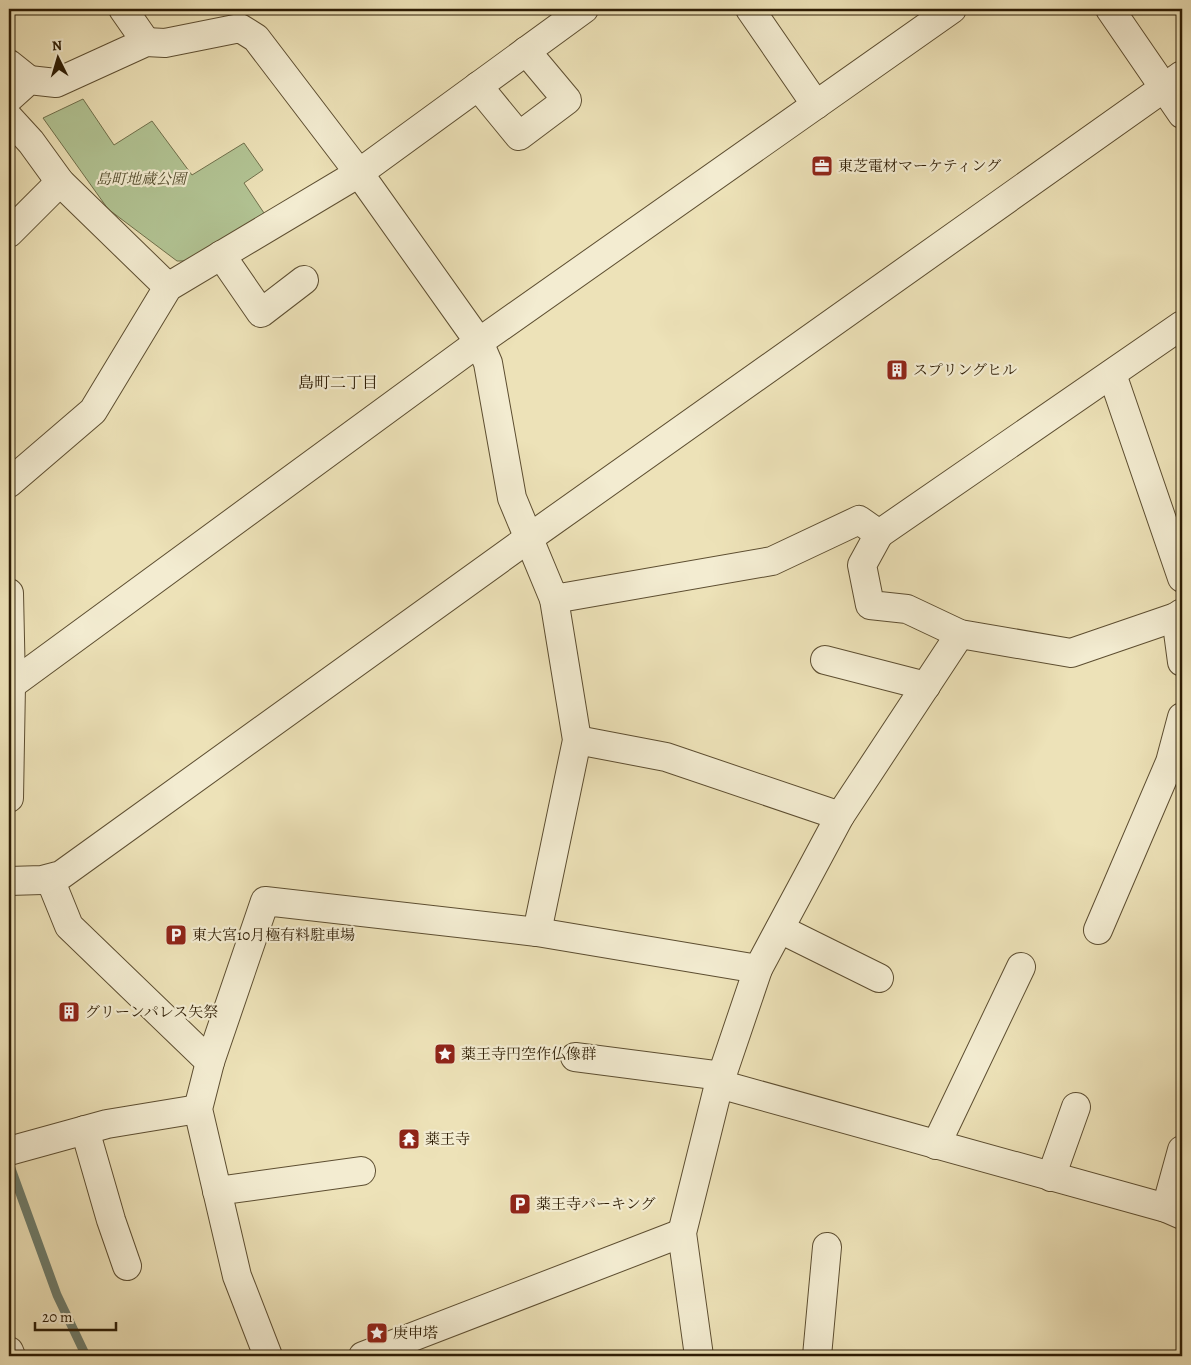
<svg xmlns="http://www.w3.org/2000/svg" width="1191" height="1365" font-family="Alegreya,'Noto Serif JP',serif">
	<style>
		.green { fill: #b2c494; stroke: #70704c }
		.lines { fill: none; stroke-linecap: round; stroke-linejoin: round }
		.stream { stroke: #6e7d6d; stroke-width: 9 }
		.minor-casing { stroke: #5d4e31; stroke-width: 30 }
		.minor { stroke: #f3ecd1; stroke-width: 28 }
		.labels { text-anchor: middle; stroke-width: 4.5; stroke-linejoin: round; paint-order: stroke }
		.poi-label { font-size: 15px; fill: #2d1c04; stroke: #f3ecd1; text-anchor: start }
		.park-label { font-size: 15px; font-style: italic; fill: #554e2f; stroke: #f3ecd1 }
		.neighbourhood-label { font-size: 16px; fill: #2d1c04; stroke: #f3ecd1 }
	</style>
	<rect width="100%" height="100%" fill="#ede2b8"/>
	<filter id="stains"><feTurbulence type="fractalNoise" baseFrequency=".004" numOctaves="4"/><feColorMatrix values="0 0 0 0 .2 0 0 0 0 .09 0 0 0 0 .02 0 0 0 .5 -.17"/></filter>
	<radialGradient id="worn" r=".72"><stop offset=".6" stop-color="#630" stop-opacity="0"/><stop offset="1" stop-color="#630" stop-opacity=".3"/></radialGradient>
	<polygon class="green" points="83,99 114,145 152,121 192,175 244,143 263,170 244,183 266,216 193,261 177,261 108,209 43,118"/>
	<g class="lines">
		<polyline class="stream" points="9,1163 57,1295 86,1356"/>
		<g class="minor-casing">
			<g id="minor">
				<polyline points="123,9 146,42"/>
				<polyline points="750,9 816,105"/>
				<polyline points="1110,9 1182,114"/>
				<polyline points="9,64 29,80"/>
				<polyline points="478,86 519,136 567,100 526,51"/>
				<polyline points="9,98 29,80 56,83 146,42 165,43 240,28 256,38 359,173 479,342 488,363 512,498 554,599 772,561 859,520 879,534 1182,325"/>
				<polyline points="9,118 31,142 60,182 168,287"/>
				<polyline points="9,233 60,182"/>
				<polyline points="221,255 261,313 304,280"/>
				<polyline points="1112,374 1182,578"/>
				<polyline points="9,483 93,411 168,287 359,173 584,9"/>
				<polyline points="879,534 862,565 870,605 907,609 960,634 1071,653 1176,617 1182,613"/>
				<polyline points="9,593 11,685 9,798"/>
				<polyline points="1176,617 1182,662"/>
				<polyline points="825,660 926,686"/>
				<polyline points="11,685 479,342 952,9"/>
				<polyline points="577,740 666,757 840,816"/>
				<polyline points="50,879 69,926 210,1062"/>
				<polyline points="9,881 42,880 61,875 529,538 1182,75"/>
				<polyline points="780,929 879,978"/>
				<polyline points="1098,930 1170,762 1182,717"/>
				<polyline points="537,932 577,740 554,599"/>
				<polyline points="575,1057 722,1076"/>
				<polyline points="719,1084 1166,1208 1182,1215"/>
				<polyline points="85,1130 111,1220 127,1266"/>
				<polyline points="936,1145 1021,967"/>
				<polyline points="9,1151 107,1124 198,1109"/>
				<polyline points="1051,1177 1076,1107"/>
				<polyline points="217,1191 361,1171"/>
				<polyline points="1166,1208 1182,1150"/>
				<polyline points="9,1351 11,1356"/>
				<polyline points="268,1356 237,1276 198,1109 210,1062 265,901 537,932 758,969"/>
				<polyline points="363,1356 682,1233"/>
				<polyline points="699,1356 682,1233 719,1084 758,969 840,816 960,634"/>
				<polyline points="817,1356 827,1247"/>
			</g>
		</g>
		<use href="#minor" class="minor"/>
	</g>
	<defs>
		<g id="office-square" transform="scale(1.125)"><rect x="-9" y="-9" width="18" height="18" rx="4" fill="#8f2418" stroke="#f3ecd1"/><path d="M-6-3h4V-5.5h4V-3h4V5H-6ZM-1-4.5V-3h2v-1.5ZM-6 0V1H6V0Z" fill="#fff"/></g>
		<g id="building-square" transform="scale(1.125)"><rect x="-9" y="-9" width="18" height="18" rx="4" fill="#8f2418" stroke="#f3ecd1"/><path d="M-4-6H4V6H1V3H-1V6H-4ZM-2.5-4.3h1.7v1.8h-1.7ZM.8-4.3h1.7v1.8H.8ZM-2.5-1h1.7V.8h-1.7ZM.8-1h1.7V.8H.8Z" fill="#fff"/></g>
		<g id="parking-square" transform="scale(1.125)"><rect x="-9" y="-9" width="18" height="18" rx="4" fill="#8f2418" stroke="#f3ecd1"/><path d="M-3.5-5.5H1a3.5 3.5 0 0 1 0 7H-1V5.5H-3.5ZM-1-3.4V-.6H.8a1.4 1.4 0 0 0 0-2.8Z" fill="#fff"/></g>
		<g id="sight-square" transform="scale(1.125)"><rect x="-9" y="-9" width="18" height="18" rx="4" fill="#8f2418" stroke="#f3ecd1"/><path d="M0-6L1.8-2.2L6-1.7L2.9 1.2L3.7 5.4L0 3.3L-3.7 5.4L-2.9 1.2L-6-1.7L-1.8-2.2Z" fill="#fff"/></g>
		<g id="temple-square" transform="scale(1.125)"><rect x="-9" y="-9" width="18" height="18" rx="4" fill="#8f2418" stroke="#f3ecd1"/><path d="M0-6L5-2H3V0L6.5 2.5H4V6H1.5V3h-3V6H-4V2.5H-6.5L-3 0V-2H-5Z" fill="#fff"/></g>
	</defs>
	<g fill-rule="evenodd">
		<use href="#office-square" x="822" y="166"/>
		<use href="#building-square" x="897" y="370"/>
		<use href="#parking-square" x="176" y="935"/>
		<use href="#building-square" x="69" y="1012"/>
		<use href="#sight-square" x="445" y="1054"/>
		<use href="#temple-square" x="409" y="1139"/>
		<use href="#parking-square" x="520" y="1204"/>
		<use href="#sight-square" x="377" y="1333"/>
	</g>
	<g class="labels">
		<g class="poi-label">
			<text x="838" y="171">東芝電材マーケティング</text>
			<text x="913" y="375">スプリングヒル</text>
			<text x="192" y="940">東大宮10月極有料駐車場</text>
			<text x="85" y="1017">グリーンパレス矢祭</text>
			<text x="461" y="1059">薬王寺円空作仏像群</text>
			<text x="425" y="1144">薬王寺</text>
			<text x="536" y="1209">薬王寺パーキング</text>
			<text x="393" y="1338">庚申塔</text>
		</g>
		<g class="park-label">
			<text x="141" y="184">島町地蔵公園</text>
		</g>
		<g class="neighbourhood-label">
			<text x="338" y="388">島町二丁目</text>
		</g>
	</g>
	<rect width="1191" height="1365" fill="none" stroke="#ede2b8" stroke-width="30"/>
	<rect x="10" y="10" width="1171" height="1345" fill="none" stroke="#2d1c04" stroke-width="2.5"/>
	<rect x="15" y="15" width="1161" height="1335" fill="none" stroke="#2d1c04"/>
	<g transform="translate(58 58) rotate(355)" stroke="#f3ecd1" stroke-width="4" paint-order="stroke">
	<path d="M0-4L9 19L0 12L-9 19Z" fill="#2d1c04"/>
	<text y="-8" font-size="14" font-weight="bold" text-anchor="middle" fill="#2d1c04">N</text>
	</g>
	<path d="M35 1322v8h81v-8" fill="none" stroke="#2d1c04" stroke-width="2.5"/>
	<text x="42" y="1322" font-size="15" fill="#2d1c04" stroke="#f3ecd1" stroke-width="4" paint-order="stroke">20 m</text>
	<rect width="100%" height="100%" filter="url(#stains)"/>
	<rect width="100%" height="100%" fill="url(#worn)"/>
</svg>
